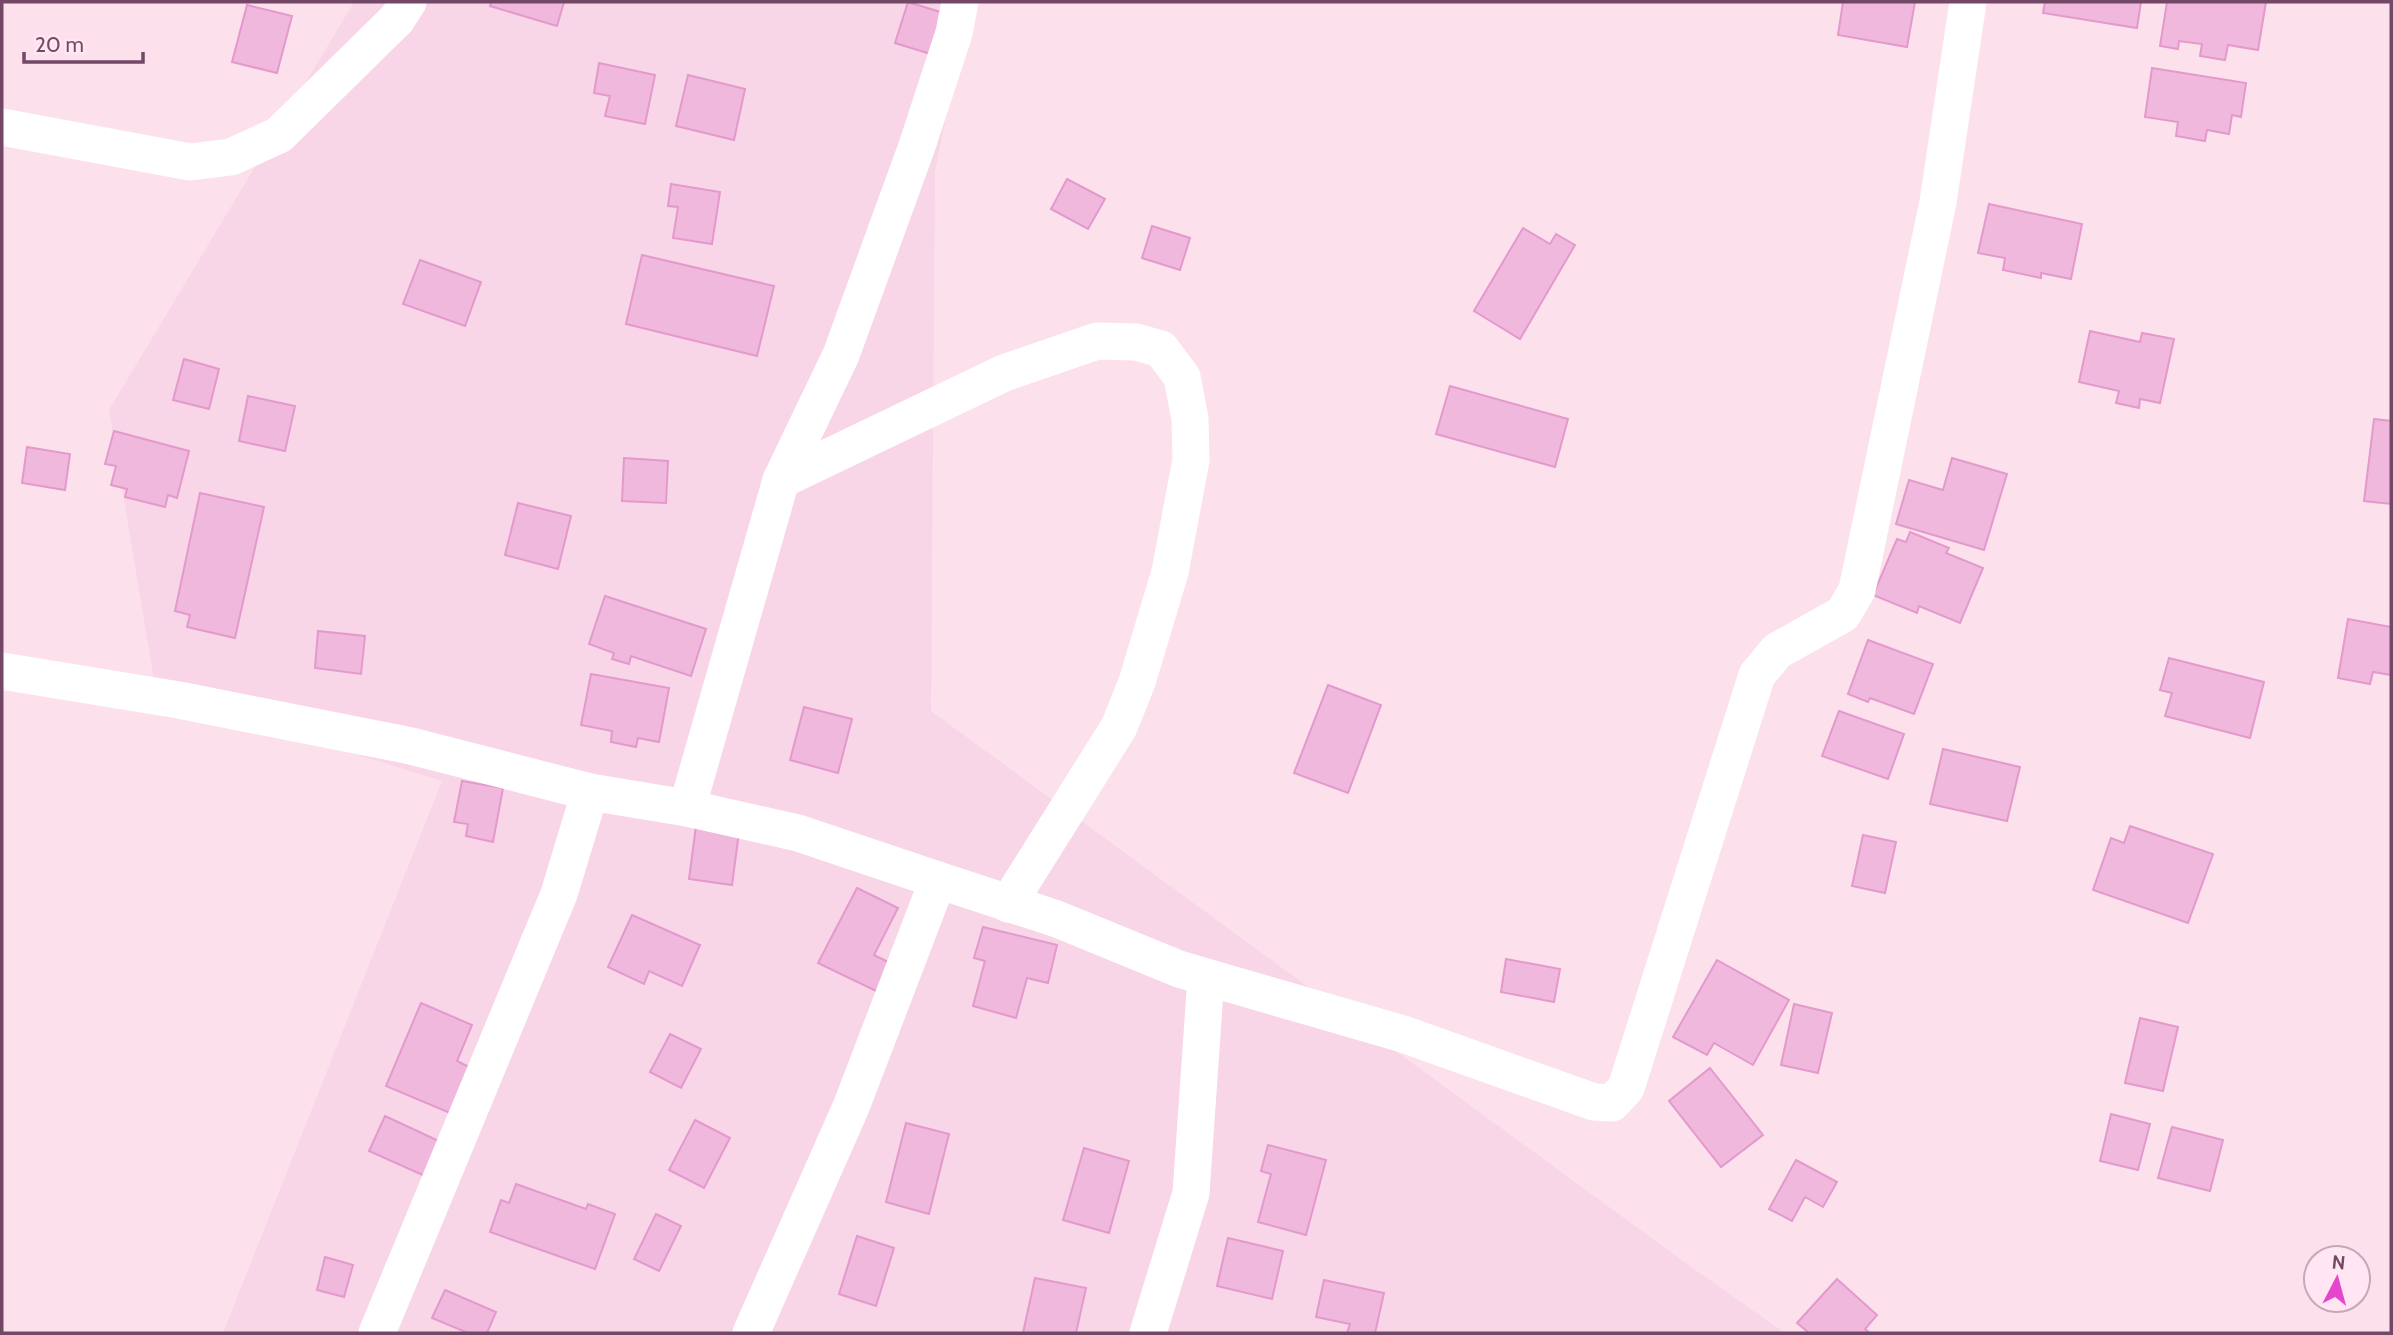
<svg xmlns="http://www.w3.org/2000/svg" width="2393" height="1335" font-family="Cabin,sans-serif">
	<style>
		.residential { fill: #f8d5e7 }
		.building { fill: #f1b8de; stroke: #e399cc; stroke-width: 2 }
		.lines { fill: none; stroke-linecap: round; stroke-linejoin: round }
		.street { stroke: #fff; stroke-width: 37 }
	</style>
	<rect width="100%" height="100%" fill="#fce1ed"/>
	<polygon class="residential" points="354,2 968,2 935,172 931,711 1687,1264 1785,1333 223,1333 442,781 156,692 109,410"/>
	<g class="building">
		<polygon points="491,2 564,2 557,26 490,6"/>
		<polygon points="908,2 950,15 937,56 895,43"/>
		<polygon points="1843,2 1915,2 1907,47 1838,35"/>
		<polygon points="2045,2 2141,2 2137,28 2043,13"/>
		<polygon points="2167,2 2266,2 2258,50 2228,45 2225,60 2200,56 2202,44 2179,41 2178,49 2160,46"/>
		<polygon points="247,5 292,16 277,73 232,62"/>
		<polygon points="599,63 655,75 645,124 605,116 610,96 594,93"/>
		<polygon points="2152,68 2246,83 2241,117 2232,115 2229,134 2207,130 2205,141 2176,136 2178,122 2145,117"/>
		<polygon points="688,75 745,89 734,140 676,126"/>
		<polygon points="1067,179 1105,199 1088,229 1051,209"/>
		<polygon points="671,184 720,192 712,244 673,238 678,207 668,206"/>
		<polygon points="1989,204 2082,224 2071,279 2041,273 2041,278 2003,270 2005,258 1978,253"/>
		<polygon points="1152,226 1190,238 1180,270 1142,258"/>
		<polygon points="1523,228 1550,244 1556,234 1575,245 1520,339 1474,311"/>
		<polygon points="642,255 774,286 757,356 626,324"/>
		<polygon points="420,260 481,282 465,326 403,304"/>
		<polygon points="2090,331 2140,342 2142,333 2174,339 2160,403 2140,399 2139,408 2116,403 2119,391 2079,382"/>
		<polygon points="184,359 219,369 209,409 173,400"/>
		<polygon points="1450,386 1568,419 1555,467 1436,434"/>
		<polygon points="248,396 295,406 285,451 239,441"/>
		<polygon points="2374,419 2391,421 2391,504 2364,501"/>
		<polygon points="114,431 189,451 177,498 168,495 165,507 125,497 127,489 111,485 116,466 105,464"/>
		<polygon points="27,447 70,454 65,490 22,483"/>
		<polygon points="624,458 668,461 666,503 622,501"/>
		<polygon points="1952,458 2007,474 1984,550 1896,524 1909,480 1943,490"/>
		<polygon points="200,493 264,507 235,638 187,627 190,615 175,611"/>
		<polygon points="518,503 571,516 558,569 505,555"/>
		<polygon points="1910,532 1949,548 1946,553 1983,568 1960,623 1919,606 1917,613 1873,595 1897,539 1906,542"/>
		<polygon points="605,596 706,629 691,676 631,656 629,664 612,659 614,653 589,644"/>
		<polygon points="2348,619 2391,627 2391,675 2373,672 2370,684 2338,678"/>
		<polygon points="318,631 365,636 361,674 315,668"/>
		<polygon points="1868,640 1933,664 1914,714 1870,698 1868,702 1848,694"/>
		<polygon points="2169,658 2264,682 2250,738 2165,716 2172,693 2160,690"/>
		<polygon points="591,674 669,688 659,742 638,738 636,747 611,742 612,731 581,725"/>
		<polygon points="1328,685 1381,705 1348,793 1294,773"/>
		<polygon points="804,707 852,719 838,773 790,760"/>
		<polygon points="1839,711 1904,734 1888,779 1822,756"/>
		<polygon points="1943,749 2020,767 2007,821 1930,804"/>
		<polygon points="462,781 503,788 493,842 466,836 468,824 454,822"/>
		<polygon points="696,826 739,832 732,885 689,879"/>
		<polygon points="2130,826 2213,854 2188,923 2093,890 2111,838 2124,843"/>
		<polygon points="1863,835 1896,842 1885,893 1852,886"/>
		<polygon points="857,888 898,908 874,955 892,964 878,992 818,963"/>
		<polygon points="632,915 700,945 682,986 649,971 644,984 608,967"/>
		<polygon points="983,927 1057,945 1048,983 1027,978 1016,1018 973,1006 985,961 974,958"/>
		<polygon points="1506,959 1560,969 1554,1002 1501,992"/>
		<polygon points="1717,960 1789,1000 1753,1065 1714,1043 1707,1055 1673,1037"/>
		<polygon points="421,1003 472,1025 457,1061 469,1067 450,1113 386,1086"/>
		<polygon points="1794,1004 1832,1013 1818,1073 1781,1065"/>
		<polygon points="2140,1018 2178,1027 2163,1091 2125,1083"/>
		<polygon points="670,1034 701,1049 681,1088 650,1072"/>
		<polygon points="1710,1068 1763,1135 1721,1167 1669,1101"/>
		<polygon points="2111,1114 2150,1124 2138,1170 2100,1161"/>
		<polygon points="385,1116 443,1143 427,1177 369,1151"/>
		<polygon points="695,1120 730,1138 704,1188 669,1170"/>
		<polygon points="906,1123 949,1134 929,1214 886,1202"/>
		<polygon points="2172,1127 2223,1140 2210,1191 2158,1178"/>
		<polygon points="1268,1145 1326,1160 1306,1235 1258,1222 1271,1174 1261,1171"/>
		<polygon points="1084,1148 1129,1161 1109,1233 1063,1220"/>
		<polygon points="1796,1160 1837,1182 1823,1207 1805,1197 1792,1221 1769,1209"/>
		<polygon points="516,1184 586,1209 588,1204 615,1214 595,1269 490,1232 501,1200 509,1203"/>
		<polygon points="656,1214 681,1226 659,1271 634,1259"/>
		<polygon points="857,1236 894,1248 876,1306 839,1294"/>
		<polygon points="1228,1238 1283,1251 1272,1299 1217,1286"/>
		<polygon points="325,1257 353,1265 344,1297 317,1290"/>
		<polygon points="1035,1278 1086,1288 1076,1333 1023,1333"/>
		<polygon points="1837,1279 1877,1315 1865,1329 1870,1333 1809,1333 1797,1323"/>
		<polygon points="1324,1280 1384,1293 1375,1333 1347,1333 1350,1324 1316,1317"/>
		<polygon points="445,1290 496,1312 487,1333 468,1333 432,1318"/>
	</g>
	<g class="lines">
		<g class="street">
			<polyline points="2,127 190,162 231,157 279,135 397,19 408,2"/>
			<polyline points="781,480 841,355 917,146 954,33 960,2"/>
			<polyline points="2,671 179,700 411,746 590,792 687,808 798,833 938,880"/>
			<polyline points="687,808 781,480 1004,373 1097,341 1136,342 1161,349 1182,377 1190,419 1191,460 1170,572 1137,682 1119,727 1008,904"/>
			<polyline points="1206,977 1403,1034 1594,1102 1612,1103 1626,1088 1757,675 1777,651 1843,614 1857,590 1938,202 1968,2"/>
			<polyline points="377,1333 559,894 590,792"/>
			<polyline points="751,1333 851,1107 938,880 1057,919 1179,969 1206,977 1191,1193 1148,1333"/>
		</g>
	</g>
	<rect width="2393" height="1335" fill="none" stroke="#724866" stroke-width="7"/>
	<g transform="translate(2337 1279) rotate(6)"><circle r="33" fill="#ffe6f2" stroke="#c7a7ba" stroke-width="2"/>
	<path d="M0-5L12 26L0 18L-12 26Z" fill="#e546cd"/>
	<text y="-10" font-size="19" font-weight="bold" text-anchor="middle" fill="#724866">N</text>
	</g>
	<path d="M24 52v10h119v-10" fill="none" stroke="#724866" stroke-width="3.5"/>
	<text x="35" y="52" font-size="21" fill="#724866" stroke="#ffe6f2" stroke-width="5" paint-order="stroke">20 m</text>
</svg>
